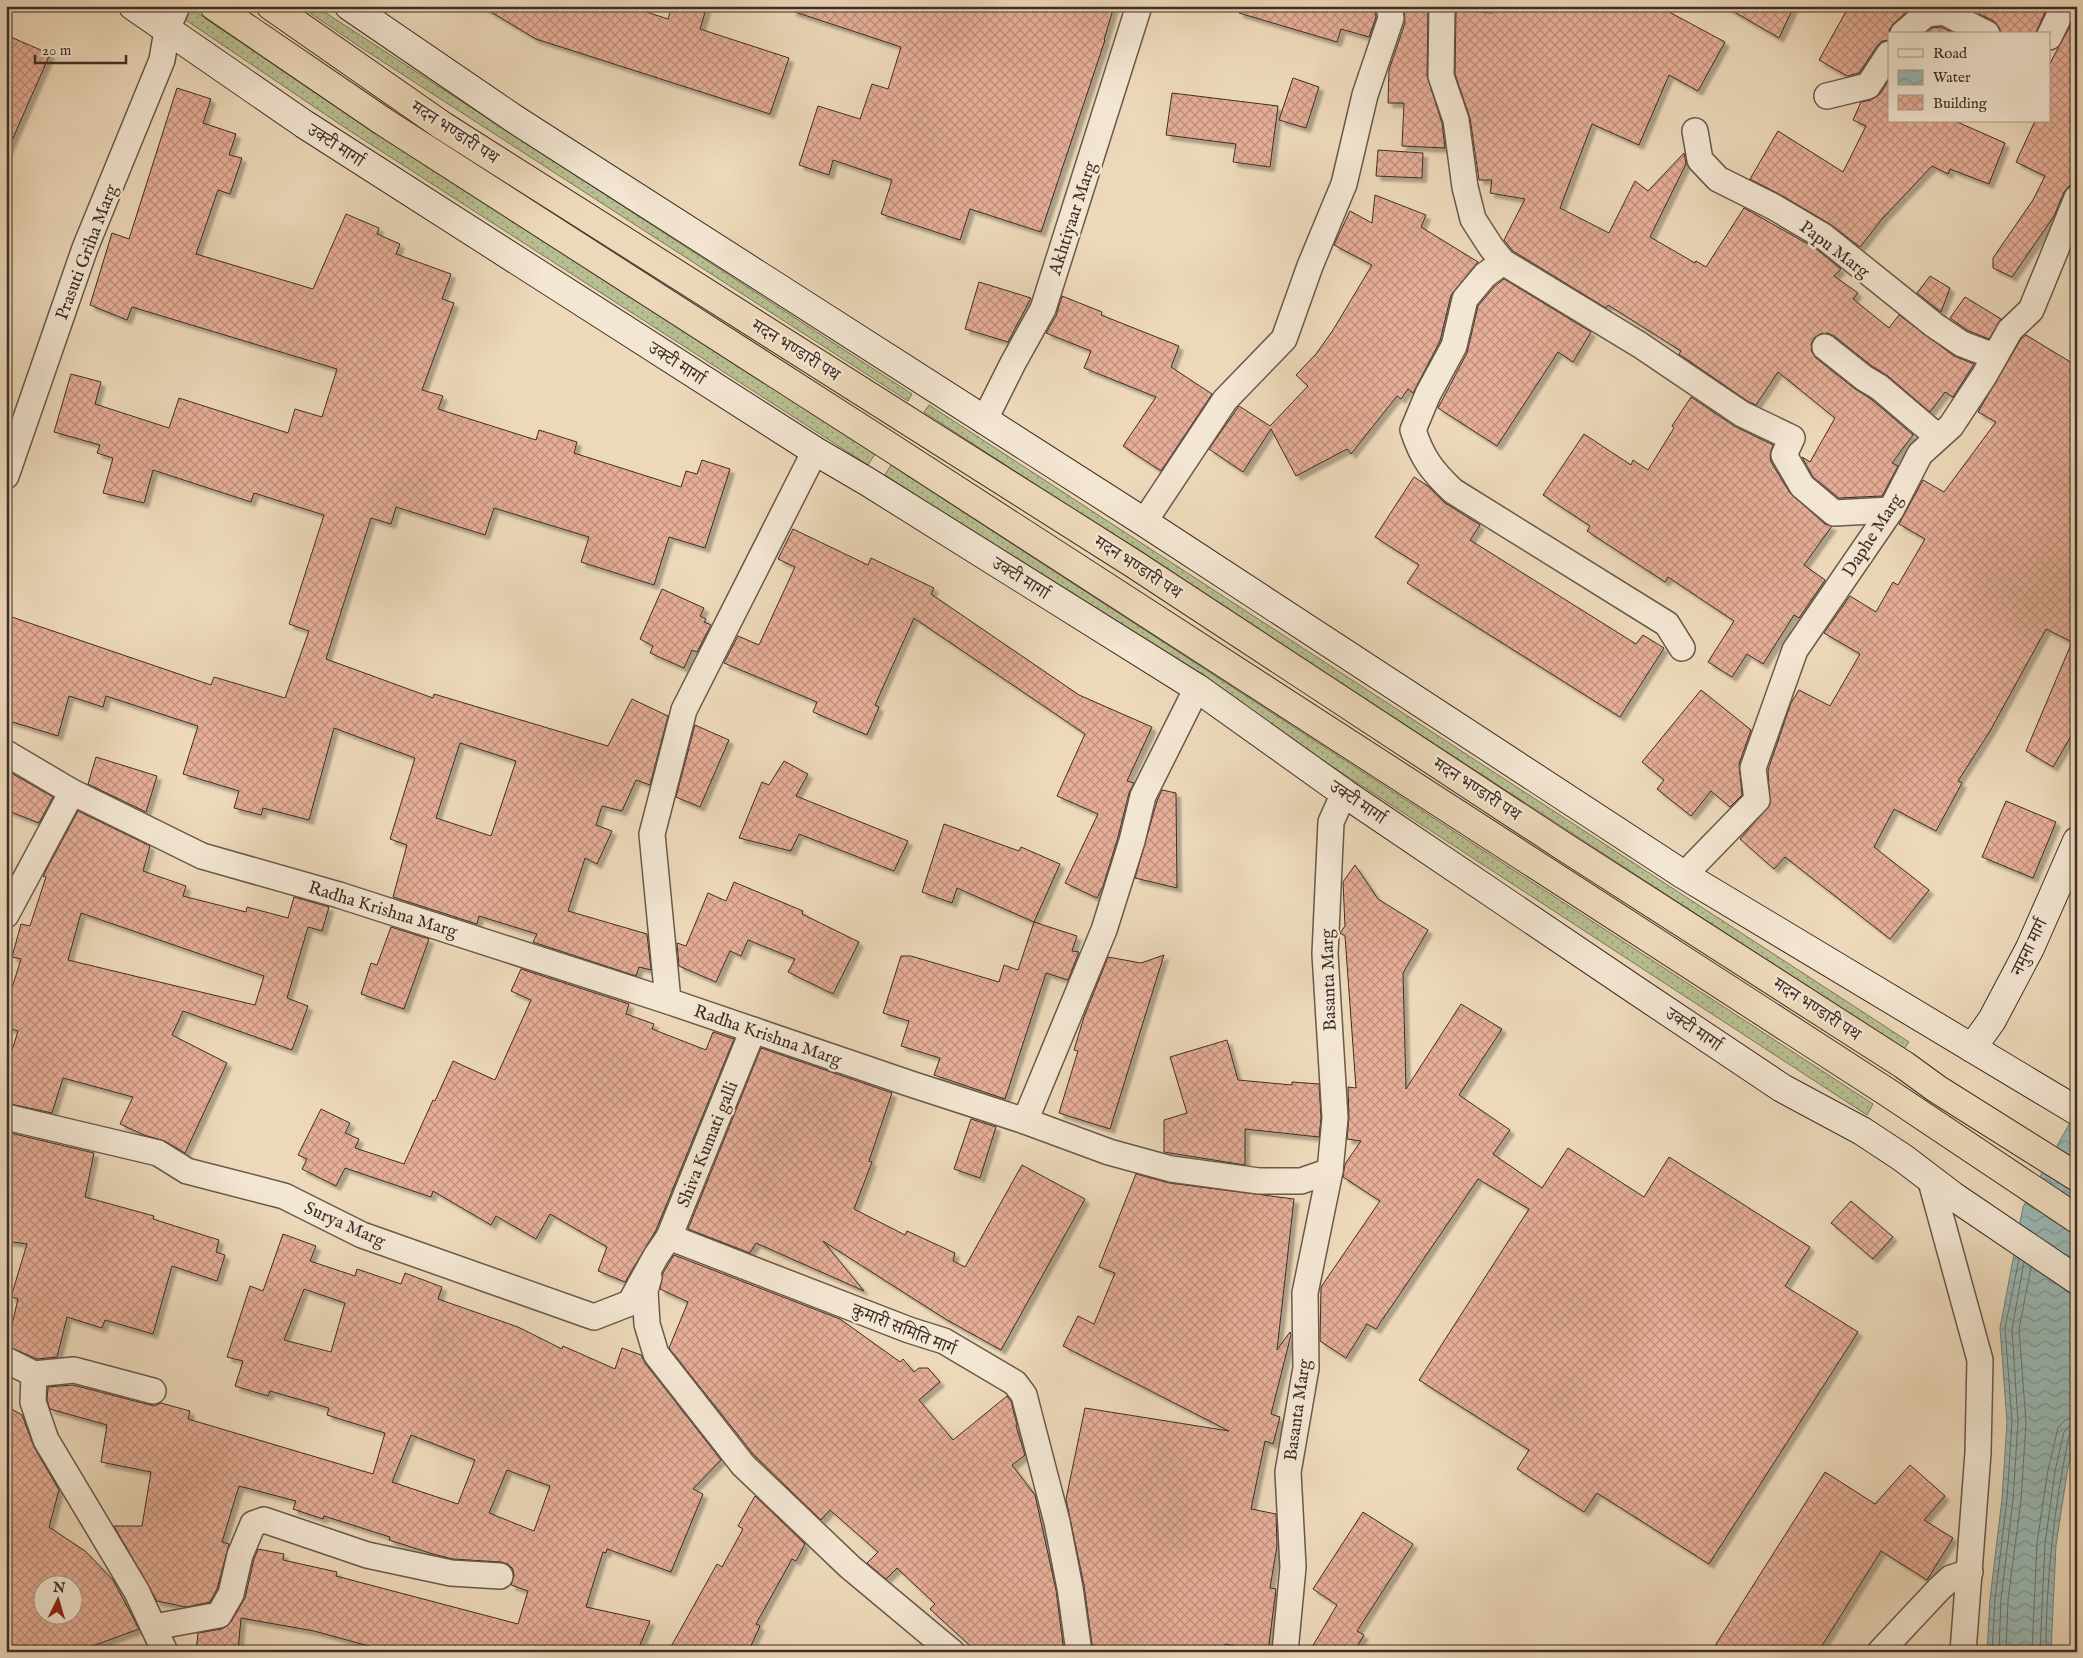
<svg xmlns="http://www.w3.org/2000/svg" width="2083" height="1658" font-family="'IM FELL English','Noto Serif Devanagari',serif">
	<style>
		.grass { fill: url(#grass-dots); stroke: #7a765c }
		.water { fill: url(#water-waves); stroke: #75817c }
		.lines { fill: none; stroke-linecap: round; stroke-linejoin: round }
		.shore { stroke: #6c746e; stroke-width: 1 }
		.building { fill: url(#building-cross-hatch); stroke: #3d2e27; fill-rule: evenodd; filter: url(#shadow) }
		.street-casing { stroke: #69594c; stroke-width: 28 }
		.secondary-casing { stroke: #3d2e27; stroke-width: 30 }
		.highway-casing { stroke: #3d2e27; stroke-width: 30 }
		.street { stroke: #f3e6d2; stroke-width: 25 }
		.secondary { stroke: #f3e6d2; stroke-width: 28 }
		.highway { stroke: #edd9ba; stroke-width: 28 }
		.labels { text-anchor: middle; stroke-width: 5; stroke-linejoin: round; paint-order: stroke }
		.street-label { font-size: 18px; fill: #3d2e27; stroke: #f3e6d2 }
	</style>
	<defs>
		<pattern id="grass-dots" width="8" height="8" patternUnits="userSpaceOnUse" patternTransform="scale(1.25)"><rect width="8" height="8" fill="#b8bf90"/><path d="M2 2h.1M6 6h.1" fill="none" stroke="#979c76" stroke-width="1.8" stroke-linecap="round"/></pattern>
		<pattern id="water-waves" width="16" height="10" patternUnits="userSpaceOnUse" patternTransform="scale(1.25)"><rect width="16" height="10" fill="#9ab9b5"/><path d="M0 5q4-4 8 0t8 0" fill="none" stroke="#7f9793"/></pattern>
		<pattern id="building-cross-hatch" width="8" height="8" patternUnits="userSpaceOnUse" patternTransform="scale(1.25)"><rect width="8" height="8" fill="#e6ae97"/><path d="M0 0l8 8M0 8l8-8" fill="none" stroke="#bc8e7b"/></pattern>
		<filter id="shadow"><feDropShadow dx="4.5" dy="4.5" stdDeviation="1" flood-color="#0004"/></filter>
	</defs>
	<rect width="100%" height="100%" fill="#edd9ba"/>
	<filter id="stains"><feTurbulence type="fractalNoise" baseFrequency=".004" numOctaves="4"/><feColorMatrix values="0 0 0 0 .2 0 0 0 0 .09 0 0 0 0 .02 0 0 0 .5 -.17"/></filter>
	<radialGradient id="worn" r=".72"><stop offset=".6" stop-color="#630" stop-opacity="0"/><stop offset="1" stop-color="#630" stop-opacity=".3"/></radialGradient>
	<g class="grass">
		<polygon points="165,6 187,6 354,119 875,454 868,465 347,129"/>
		<polygon points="300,6 315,6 912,394 908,401 360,47"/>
		<polygon points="929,405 1909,1042 1904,1049 924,412"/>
		<polygon points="891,465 1873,1104 1867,1115 885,475"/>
	</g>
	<polygon class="water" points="2077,1110 2077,1425 2067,1473 2056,1545 2051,1652 1987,1652 1990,1599 2002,1499 2007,1422 2000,1328 2023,1207"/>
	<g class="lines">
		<g class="shore">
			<polyline points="1992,1652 1995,1599 2007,1499 2012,1422 2005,1328 2019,1259"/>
			<polyline points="1999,1652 2001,1599 2013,1500 2018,1422 2012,1329 2024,1262"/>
			<polyline points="2006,1652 2008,1600 2021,1500 2026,1423 2019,1329 2031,1267"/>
			<polyline points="2032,1652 2037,1543 2048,1470 2058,1428 2065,1420 2077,1417"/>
			<polyline points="2040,1652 2045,1544 2055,1471 2064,1432 2069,1426 2077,1425"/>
			<path d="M2046,1652C2046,1579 2054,1507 2069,1436L2072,1432L2077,1431"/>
		</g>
	</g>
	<g class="building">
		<polygon points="481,6 628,6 668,19 672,6 707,6 700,29 789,58 770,114 536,39"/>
		<polygon points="793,6 1114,6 1104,40 1105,40 1041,232 970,209 960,240 881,214 892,180 833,160 829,175 799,165 818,106 860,119 872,84 888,89 901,47 792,11"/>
		<polygon points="1240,6 1375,6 1376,17 1369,37 1341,29 1337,42 1239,13"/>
		<polygon points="1404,6 1428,7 1427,76 1442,123 1445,148 1402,146 1404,103 1388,103 1389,70 1405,23"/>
		<polygon points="1493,6 1658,6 1725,42 1698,91 1669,75 1639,145 1592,124 1560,208 1609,233 1635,181 1648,191 1684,153 1686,164 1650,237 1695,263 1696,261 1706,267 1744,208 1815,248 1841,269 1834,276 1858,293 1853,299 1889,328 1899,315 1954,356 1974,364 1953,397 1945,392 1930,412 1888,376 1872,366 1834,336 1828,333 1820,334 1814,338 1811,344 1812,352 1816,358 1855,389 1871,399 1913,435 1892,463 1898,466 1882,496 1839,498 1813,477 1802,457 1810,462 1835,418 1778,372 1756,405 1749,402 1679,354 1681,351 1608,305 1606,308 1513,251 1504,240 1525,199 1490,193 1492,180 1479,180 1470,118 1455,74 1456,10 1492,13"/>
		<polygon points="1724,6 1794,6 1779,38"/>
		<polygon points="1849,6 1912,7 1893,24 1889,30 1889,40 1882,41 1877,46 1859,73 1847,76 1819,60"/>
		<polygon points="1982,6 2048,6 2035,34 2001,34 1999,27 1994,21 1979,14"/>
		<polygon points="2077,13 2077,183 2069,186 2064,192 2054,216 2012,277 1993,268 1993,258 2033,200 2045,176 2016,162 2035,121 2049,121 2049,65"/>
		<polygon points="1941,27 1955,34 1925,34 1932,28"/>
		<polygon points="6,35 50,54 6,154"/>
		<polygon points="1293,78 1319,87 1306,128 1279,120"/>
		<polygon points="1889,80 1889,121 1955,121 2005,143 1989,184 1950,169 1948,174 1932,166 1882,219 1860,247 1830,224 1781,195 1750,179 1778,131 1843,172 1866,126 1853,120 1861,102 1871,100 1880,94"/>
		<path d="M177,88L211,99L203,123L236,134L229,155L242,158L230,194L218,190L196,254L313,289L346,214L379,228L377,234L400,244L396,254L451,274L442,299L454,303L422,390L443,396L438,409L536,440L539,430L577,442L574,453L681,487L686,471L697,474L702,460L730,469L705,548L669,537L654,585L581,562L589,537L494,508L485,535L396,507L391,524L371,518L326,659L433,698L434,694L608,746L632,699L668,716L650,785L636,780L622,811L602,806L596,825L612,831L597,864L585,858L568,911L647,934L651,970L639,967L636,976L533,942L537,934L479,916L477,924L393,897L407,845L390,839L415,758L334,728L309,820L263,808L261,815L234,808L239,791L183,774L198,726L106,696L103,707L69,696L58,736L6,720V615L211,685L214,677L285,698L309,631L289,624L324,515L254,493L251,502L153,470L144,503L103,493L113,458L97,453L100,445L54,432L71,374L101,382L95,404L169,428L179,398L288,433L295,409L322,417L337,369L132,307L127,320L90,305L112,233L129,239ZM460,743L516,761L491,836L436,818Z"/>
		<polygon points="1172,93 1278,106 1270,167 1233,162 1236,144 1166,135"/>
		<polygon points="1378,150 1423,153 1422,178 1376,176"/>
		<polygon points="1375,195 1426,215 1421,227 1478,262 1451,295 1440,341 1413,393 1408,389 1401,399 1397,396 1351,454 1347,449 1296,476 1271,429 1243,472 1209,449 1239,406 1270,426 1308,386 1296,375 1316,354 1333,330 1372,265 1334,245 1350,211 1372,223"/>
		<polygon points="1930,276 1950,288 1941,312 1917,293"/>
		<polygon points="1504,279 1591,332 1573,362 1558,352 1497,446 1438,408 1467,353 1478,306 1495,286"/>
		<polygon points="979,282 1031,298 1008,342 965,329"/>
		<polygon points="1062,296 1102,312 1101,315 1179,346 1171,367 1212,394 1161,471 1123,446 1156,397 1084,368 1091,351 1046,333 1056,316"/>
		<polygon points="1965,297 2001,319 1989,339 1969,331 1950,318"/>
		<polygon points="2026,335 2077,366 2077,726 2053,767 2026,751 2072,642 2046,629 1990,731 1958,781 1962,783 1936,831 1894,809 1874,847 1929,890 1890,939 1785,857 1774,869 1740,839 1770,805 1768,770 1791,703 1799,690 1830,706 1860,654 1824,633 1850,596 1876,612 1893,582 1898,585 1925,539 1899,524 1923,480 1944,492 1996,422 1978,412 2021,339"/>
		<polygon points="1691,397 1734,426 1773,445 1770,455 1771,462 1790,493 1825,524 1832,526 1804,565 1825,580 1799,618 1794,615 1763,664 1747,654 1732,677 1708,662 1734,621 1668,577 1665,582 1587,531 1590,526 1543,495 1584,434 1631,465 1633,460 1648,470 1674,428 1672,426"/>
		<polygon points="1414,477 1428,486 1445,503 1480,525 1470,540 1636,644 1643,635 1664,648 1620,717 1407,583 1419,565 1375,537"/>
		<polygon points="793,529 868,565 871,558 934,588 931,594 1079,695 1152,727 1127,781 1134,783 1129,793 1118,837 1103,886 1097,898 1065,883 1098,814 1057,796 1085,734 914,618 875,705 879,707 867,735 813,712 817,702 724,663 738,636 759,645 795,567 778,559"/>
		<polygon points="662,589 704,608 700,616 706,619 704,622 711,625 697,652 692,650 684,668 650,653 653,646 640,639"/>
		<polygon points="1701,690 1751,730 1739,764 1742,795 1730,807 1711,791 1691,816 1657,789 1664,780 1642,762"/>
		<polygon points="695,725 729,740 700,807 676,797"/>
		<polygon points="96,757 157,776 146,812 88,784"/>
		<polygon points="784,761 808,774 796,796 908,841 894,871 799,834 791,851 739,838 762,782 769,785"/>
		<polygon points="6,770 53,797 39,823 6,810"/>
		<polygon points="1162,790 1176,793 1177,888 1135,878 1157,801"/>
		<polygon points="2006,801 2056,822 2033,878 1982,857"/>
		<path d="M78,811L150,846L143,871L186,886L183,896L246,912L247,907L288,918L294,897L329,907L322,931L308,927L287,998L308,1006L292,1050L183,1011L172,1035L227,1063L185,1153L165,1141L144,1135L120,1124L133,1097L63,1078L52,1113L6,1103V1070L18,1031L6,1027V1007L21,959L12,957L21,924L30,926L46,877L43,876ZM81,913L264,976L255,1005L68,960Z"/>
		<polygon points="944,824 1019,851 1021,847 1060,864 1034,922 957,888 952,903 922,892"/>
		<polygon points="1355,865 1378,899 1428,930 1403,973 1406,1089 1461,1004 1502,1029 1459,1095 1510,1130 1493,1154 1542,1188 1568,1148 1644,1197 1669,1157 1810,1247 1785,1286 1858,1332 1709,1564 1597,1493 1584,1512 1517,1469 1529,1450 1419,1380 1529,1209 1478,1179 1376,1329 1367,1324 1346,1358 1320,1341 1321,1287 1380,1201 1343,1177 1345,1164 1361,1141 1347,1139 1349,1117 1348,1087 1356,1088 1345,936 1340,933 1345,926 1343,882"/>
		<polygon points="734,882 803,911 802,914 859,942 833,994 788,972 795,959 748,940 741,956 730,951 716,982 679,966 677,943 686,946 708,893 726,901"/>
		<polygon points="1034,922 1077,936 1072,951 1079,952 1068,980 1046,973 1005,1099 934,1075 940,1058 901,1046 909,1021 883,1013 901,956 911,956 999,982 1004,965 1018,970"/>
		<polygon points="391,927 429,939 404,1009 361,994 371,963 377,965"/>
		<polygon points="1164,955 1110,1129 1059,1113 1078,1051 1074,1050 1084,1017 1108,957 1141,963"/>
		<polygon points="521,969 629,1004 626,1014 654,1024 652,1029 706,1050 713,1032 734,1039 656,1230 625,1282 598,1271 607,1247 550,1214 536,1239 496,1216 491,1225 433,1191 431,1197 345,1168 336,1186 302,1169 307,1159 298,1155 321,1109 350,1123 345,1133 359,1139 355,1148 404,1164 433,1100 435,1101 453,1061 495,1080 531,1000 511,991"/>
		<polygon points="1227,1040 1238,1080 1292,1085 1292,1082 1319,1084 1321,1118 1319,1137 1245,1129 1245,1165 1164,1152 1164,1120 1187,1113 1170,1057"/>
		<polygon points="761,1048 892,1093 869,1161 872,1162 854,1209 905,1235 907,1231 955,1253 953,1261 965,1267 1022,1165 1085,1199 1001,1350 947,1320 823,1241 864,1291 756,1243 750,1253 688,1229"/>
		<polygon points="971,1119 996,1127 980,1178 954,1169"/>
		<polygon points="6,1132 94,1153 85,1197 154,1216 153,1219 219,1240 216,1252 225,1255 217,1281 172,1266 153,1334 105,1320 102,1328 67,1317 57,1357 37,1359 7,1346 18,1299 11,1297 27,1244 6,1241"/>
		<polygon points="1136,1174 1169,1183 1294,1199 1277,1350 1290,1332 1291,1335 1271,1414 1280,1417 1273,1444 1265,1441 1251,1509 1276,1514 1277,1546 1270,1588 1276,1589 1268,1652 1225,1644 1224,1652 1093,1652 1084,1585 1066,1499 1085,1408 1229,1431 1063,1346 1078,1316 1094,1324 1115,1273 1099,1267"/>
		<polygon points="1851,1201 1893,1237 1873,1259 1831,1223"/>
		<path d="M283,1234L316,1246L310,1261L355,1276L357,1269L401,1284L405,1273L442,1287L438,1299L518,1327L562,1349L563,1346L615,1369L622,1348L641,1355L645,1363L721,1460L693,1489L703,1494L671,1572L607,1549L606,1553L603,1552L586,1607L650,1621L637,1652H391L314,1631L241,1618L238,1652H196L198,1633L222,1629L231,1622L245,1598L254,1559L258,1549L284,1554L283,1560L337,1572L336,1576L518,1624L528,1591L511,1585L514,1576L513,1569L508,1564L501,1562L453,1559L433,1554L389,1540L390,1537L324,1516L323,1519L293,1509L296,1501L239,1486L222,1542L229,1544L217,1589L210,1602L186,1607L157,1601L114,1526H142L151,1472L101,1462L107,1425L50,1409L47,1400L48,1387L73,1385L154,1406L161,1403L190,1411L188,1419L373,1474L385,1433L327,1415L329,1408L270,1391L268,1396L235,1386L243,1361L227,1357L250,1286L263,1291ZM304,1289L345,1303L331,1352L284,1340ZM411,1435L475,1460L458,1504L392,1482ZM507,1470L550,1486L534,1531L489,1513Z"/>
		<polygon points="674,1255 840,1319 900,1362 903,1359 914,1372 919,1368 928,1368 940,1382 919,1400 953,1440 1007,1396 1011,1401 1017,1425 1016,1426 1025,1455 1012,1465 1035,1495 1056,1590 1064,1652 977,1652 930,1609 935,1604 897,1568 886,1579 867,1563 878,1552 830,1510 821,1520 754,1455 669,1348 688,1302 660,1289 663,1273"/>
		<path d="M6,1406L22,1415L34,1447L59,1490L49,1527L85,1551L113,1580L139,1629L76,1652H6ZM42,1586H72V1616H42Z"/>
		<polygon points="1910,1465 1945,1496 1924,1520 1953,1538 1927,1580 1881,1551 1818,1652 1711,1652 1825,1472 1875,1504"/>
		<polygon points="755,1496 805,1544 796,1561 792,1559 756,1624 760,1626 748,1652 668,1652 717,1564 722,1567 743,1529 738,1526"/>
		<polygon points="1363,1512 1413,1544 1357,1631 1364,1635 1354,1652 1309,1652 1337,1605 1313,1589"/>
	</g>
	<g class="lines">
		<g class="street-casing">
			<g id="street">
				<polyline points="1442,6 1441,76 1456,120 1465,187 1473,219 1491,247 1503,262 1640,345 1742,414 1792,438 1784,455 1802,486 1834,513 1891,510"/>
				<polyline points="1903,34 1926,14 1944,12 1987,34"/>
				<polyline points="2049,37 2064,6"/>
				<polyline points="1827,96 1868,86 1889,54"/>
				<polyline points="1695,131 1700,160 1718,179 1774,207 1823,236 1934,325 1962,344 1994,356"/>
				<path d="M1503,262L1485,275L1465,299L1454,346L1428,394L1413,430C1422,458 1432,471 1453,491L1667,624L1682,648"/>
				<polyline points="1825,347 1864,378 1879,387 1938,437"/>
				<polyline points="984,421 1013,363 1043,309 1139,6"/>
				<polyline points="6,476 85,248 162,60 167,30 177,6"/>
				<polyline points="1144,522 1225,400 1284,339 1310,266 1344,184 1365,95 1391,18 1389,6"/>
				<polyline points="6,753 72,792 202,856 339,895 668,1001 911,1084 1025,1121 1109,1152 1171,1169 1259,1181 1301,1181 1330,1171"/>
				<polyline points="1684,875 1757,800 1753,768 1795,650 1891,510 1920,454 1951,426 1984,376 2010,330 2031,310 2077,198"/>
				<polyline points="6,915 72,792"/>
				<polyline points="668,1001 652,834 684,710 815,451"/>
				<polyline points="6,1117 158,1153 187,1171 284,1196 362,1235 594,1317 630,1303 656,1256 669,1237 753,1030"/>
				<polyline points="1025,1121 1104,930 1132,841 1143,796 1197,688"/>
				<polyline points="1930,1178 1980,1360 1978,1453 1963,1652"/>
				<polyline points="669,1237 909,1330 944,1341 1015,1383 1024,1395 1057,1522 1070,1588 1079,1652"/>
				<polyline points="649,1277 645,1291 647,1324 656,1354 743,1465 850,1567 952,1652"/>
				<polyline points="6,1360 34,1374 33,1402 46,1440 137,1592 165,1652"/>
				<polyline points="34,1374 74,1370 153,1391"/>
				<polyline points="154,1627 219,1615 231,1594 240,1555 253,1524 264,1520 367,1555 451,1573 500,1576"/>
				<polyline points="1285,1652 1293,1567 1288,1472 1306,1368 1305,1293 1330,1171 1335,1118 1325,954 1331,822 1344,793"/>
				<polyline points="1880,1652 1939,1589 1951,1578 1970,1572"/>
			</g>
		</g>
		<g class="secondary-casing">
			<g id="secondary">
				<polyline points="133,6 304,124 815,451 868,482 1197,688 1344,793 1637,991 1782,1088 1862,1131 1903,1158 1953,1196 2077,1280"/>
				<polyline points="349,6 516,120 1144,522 1684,875 2077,1111"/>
				<polyline points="1972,1048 1992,1020 2030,948 2077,841"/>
			</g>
		</g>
		<g class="highway-casing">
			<g id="highway">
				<polyline points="214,6 384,122 890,447 1887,1092 2077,1219"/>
				<polyline points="271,6 443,126 1134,564 1563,846 1904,1065 1937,1089 2077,1177"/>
			</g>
		</g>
		<use href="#street" class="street"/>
		<use href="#secondary" class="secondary"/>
		<use href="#highway" class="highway"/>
	</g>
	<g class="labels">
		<g class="street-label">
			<text transform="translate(455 132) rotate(33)" y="6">मदन भण्डारी पथ</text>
			<text transform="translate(336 145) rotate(33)" y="6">उक्टी मार्गा</text>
			<text transform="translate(1072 218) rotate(-72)" y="6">Akhtiyaar Marg</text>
			<text transform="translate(1835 249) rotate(37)" y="6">Papu Marg</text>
			<text transform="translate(86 252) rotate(-69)" y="6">Prasuti Griha Marg</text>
			<text transform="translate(796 350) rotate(32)" y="6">मदन भण्डारी पथ</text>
			<text transform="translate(677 363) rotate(33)" y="6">उक्टी मार्गा</text>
			<text transform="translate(1872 535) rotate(-57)" y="6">Daphe Marg</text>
			<text transform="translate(1138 567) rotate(33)" y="6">मदन भण्डारी पथ</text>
			<text transform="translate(1021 578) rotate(32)" y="6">उक्टी मार्गा</text>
			<text transform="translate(1477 789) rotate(33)" y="6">मदन भण्डारी पथ</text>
			<text transform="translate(1358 802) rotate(34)" y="6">उक्टी मार्गा</text>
			<text transform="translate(383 909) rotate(17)" y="6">Radha Krishna Marg</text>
			<text transform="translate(2029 947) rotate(-64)" y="6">नमुना मार्ग</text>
			<text transform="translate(1328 980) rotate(-92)" y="6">Basanta Marg</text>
			<text transform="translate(1817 1009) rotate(33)" y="6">मदन भण्डारी पथ</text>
			<text transform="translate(1694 1029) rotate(34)" y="6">उक्टी मार्गा</text>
			<text transform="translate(768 1035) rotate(19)" y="6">Radha Krishna Marg</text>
			<text transform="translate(707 1144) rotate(-68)" y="6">Shiva Kumati galli</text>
			<text transform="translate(345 1224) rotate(24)" y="6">Surya Marg</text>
			<text transform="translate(904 1329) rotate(22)" y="6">कुमारी समिति मार्ग</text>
			<text transform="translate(1297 1410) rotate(-82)" y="6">Basanta Marg</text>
		</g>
	</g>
	<rect width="2083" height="1658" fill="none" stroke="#edd9ba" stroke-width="25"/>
	<rect x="8" y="8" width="2068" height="1643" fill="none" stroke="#3d2e27" stroke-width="2.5"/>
	<rect x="12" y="12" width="2058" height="1633" fill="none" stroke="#3d2e27"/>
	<rect x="1888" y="32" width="162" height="90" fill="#f3e6d2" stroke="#aa9c8e"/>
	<rect x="1898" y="49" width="25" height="8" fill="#f3e6d2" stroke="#aa9c8e"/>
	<text x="1933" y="58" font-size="15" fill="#3d2e27">Road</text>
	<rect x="1898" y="70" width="25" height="15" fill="url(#water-waves)" stroke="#aa9c8e"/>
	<text x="1933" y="82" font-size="15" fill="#3d2e27">Water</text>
	<rect x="1898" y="95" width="25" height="15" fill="url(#building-cross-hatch)" stroke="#aa9c8e"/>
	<text x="1933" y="108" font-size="15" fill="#3d2e27">Building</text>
	<g transform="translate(58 1600) rotate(5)"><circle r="24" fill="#f3e6d2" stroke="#aa9c8e"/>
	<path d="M0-4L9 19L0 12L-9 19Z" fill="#8f2418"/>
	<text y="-8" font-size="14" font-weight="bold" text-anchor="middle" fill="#3d2e27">N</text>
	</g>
	<path d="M35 55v8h91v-8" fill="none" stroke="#3d2e27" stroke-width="2.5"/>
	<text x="42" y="55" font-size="15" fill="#3d2e27" stroke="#f3e6d2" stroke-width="4" paint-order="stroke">20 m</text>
	<rect width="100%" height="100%" filter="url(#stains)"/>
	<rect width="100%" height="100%" fill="url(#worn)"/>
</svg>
